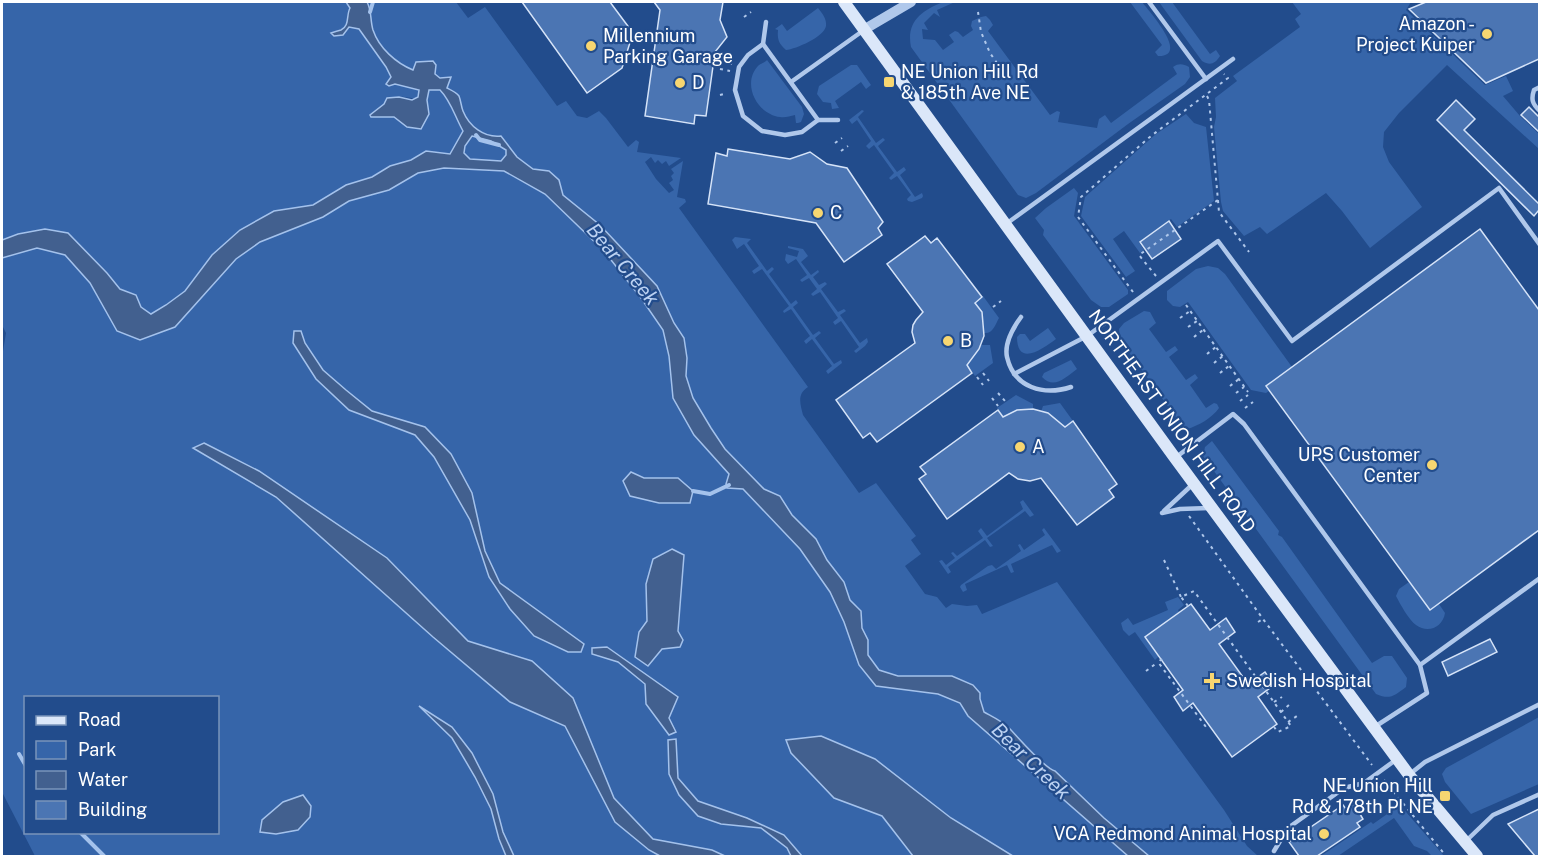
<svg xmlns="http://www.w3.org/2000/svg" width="1541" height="858" font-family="'Public Sans',sans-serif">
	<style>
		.green { fill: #3665a9; fill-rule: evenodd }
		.water { fill: #42608f; stroke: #a4c2ec; stroke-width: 1.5; fill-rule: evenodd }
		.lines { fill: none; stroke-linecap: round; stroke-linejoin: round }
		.stream { stroke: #a4c2ec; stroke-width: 4 }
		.building { fill: #4b75b3; stroke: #d5e3f8; stroke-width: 1.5 }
		.path { stroke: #b0c8eb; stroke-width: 2; stroke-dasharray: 3 4.5; stroke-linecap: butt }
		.service { stroke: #b0c8eb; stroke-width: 4.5 }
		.tertiary { stroke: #b0c8eb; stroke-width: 10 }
		.secondary { stroke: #dbe7f9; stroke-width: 12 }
		.poi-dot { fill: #f7d671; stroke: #224c8c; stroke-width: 2 }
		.labels { text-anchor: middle; stroke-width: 4.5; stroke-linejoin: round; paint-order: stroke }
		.poi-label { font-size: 18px; fill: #fff; stroke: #224c8c; text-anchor: start }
		.street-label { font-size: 18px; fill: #fff; stroke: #224c8c }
		.water-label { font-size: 20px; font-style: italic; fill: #bcd2f2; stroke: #224c8c }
	</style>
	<rect width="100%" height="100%" fill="#224c8c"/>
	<g class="green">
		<path d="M2,2H346L350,8C345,16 350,21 343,30L335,31L334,36L349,27L359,29L386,67L391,77L387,84H395L419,90V97C411,100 407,96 399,97C390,98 377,109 370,115L394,117L407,127L429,114L427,100L429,90H440C451,102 455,117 463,131L450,155L426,151L411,160L390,166L372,177L346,185L313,205L274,211L212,255L185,291L166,305L151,314L141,307L136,295L121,289L107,272L68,233L18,234L2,240Z"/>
		<path d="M367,2H456L468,18L485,7L557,106L566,101L577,116L587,118L599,111L606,118L628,147L636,140L639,142L637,152L681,158L669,166L666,161L662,164L658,160L655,163L651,157L645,162L656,179L669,193L674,190L669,183L673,180L671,176L674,173L671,169L683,161L677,197L685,199L686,202L679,208L808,387C797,394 800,403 803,415L859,493L876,483L916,536L911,540L921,554L905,566L925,594L937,597L946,608L952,604L967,606L977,605L982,614L1057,582L1224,810L1247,846L1258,856H1149L1104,818L1055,771C1045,769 1018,737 1009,728C1002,721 993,717 984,712L980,699V693L952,676H898L879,670L868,655V640L862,628L861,611L850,600L844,582L827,560L816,539L792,515L780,496L764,489L725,449L711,428L693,398L686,376L687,358L684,338L674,323L614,240L600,225L563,195L559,180L533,169L517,157L501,136C476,138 463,117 458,96L447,88L449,83L435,74L416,66L414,70C396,63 380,48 373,30C370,20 372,11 367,2Z"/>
		<path d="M943,2H955L937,10L940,17L934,13L924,23L928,30L922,29L923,39L935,40L943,50L954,42L949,35L955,31L958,32L963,37L973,30L971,26L972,21L981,17L986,16L990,20L993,25L988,31L1050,115L1057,111L1060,112L1058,122L1097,128L1099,119L1105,115L1111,123L1177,74L1173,67C1179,63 1183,64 1189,67L1190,77L1185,84L1128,124L1036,193L1026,198L1018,195L911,47C906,22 921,11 943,2Z"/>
		<path d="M1130,2H1142C1148,10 1191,57 1158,56L1155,52L1162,45Z"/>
		<path d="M1159,2H1172L1210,54L1216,50L1220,56C1215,64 1210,66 1202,61Z"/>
		<polygon points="1292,2 1411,2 1406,10 1485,85 1506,76 1513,91 1503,96 1520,116 1539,134 1539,149 1447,65 1399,113 1384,132 1383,147 1389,162 1422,207 1370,248 1342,211 1326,193 1267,234 1260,227 1244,236 1223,211 1221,202 1214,127 1216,117 1215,98 1237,81 1233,76 1300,27 1295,19 1301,14"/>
		<path d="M818,8C822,13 827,19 826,26C824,37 796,49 786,50C779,44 777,39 778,30L775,29L782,24L787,31Z"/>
		<path d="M767,60L802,107L804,114L801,122L798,123H796L795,115C790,116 785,118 780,117C756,114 741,82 759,65C759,65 767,61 767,60Z"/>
		<polygon points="851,65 857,65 871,85 866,89 861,82 835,101 839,108 832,109 831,103 823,102 817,94 819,86"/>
		<polygon points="862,110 864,111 858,117 876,143 883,138 885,140 878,146 897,172 904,167 906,170 900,175 915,197 922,193 923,196 922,198 912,202 908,201 907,199 911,195 897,176 891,180 889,178 894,173 874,145 869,149 866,146 871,141 857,120 852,124 849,120"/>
		<polygon points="1186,114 1194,123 1206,127 1214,201 1177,227 1171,219 1139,242 1144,250 1140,253 1124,231 1113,239 1135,271 1126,277 1081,216 1085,197 1156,134"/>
		<polygon points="472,136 491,141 506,150 506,155 501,161 470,159 464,154 465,146"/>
		<path d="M444,168L504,171L545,194L604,251L641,298L663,329L669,356L673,398L743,489L800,549L830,592L876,686L938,694L960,703L969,716L1128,856H35L2,792V353L3,351L6,333L2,325V258L37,248L65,255L90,283L117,331L175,327L236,259L260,242L323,217L349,201L389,190L418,173ZM26,698H218V832H26Z"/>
		<polygon points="1074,188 1078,193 1074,216 1128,290 1128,294 1109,307 1101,307 1091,300 1043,235 1044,230 1035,218 1046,208"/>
		<polygon points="735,237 751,239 747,243 767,271 772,267 774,269 769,274 791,304 796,300 798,303 793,307 813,335 819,331 821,333 815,338 834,364 841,360 842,363 828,374 826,371 832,366 812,339 806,344 804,341 810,336 791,309 784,313 783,311 789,306 762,269 754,274 752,271 759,266 744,244 737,249 732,240"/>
		<polygon points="788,246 803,249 808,256 801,262 811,275 818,270 819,272 813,277 819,285 825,282 827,284 821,289 838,312 844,309 846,311 840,315 860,343 867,338 868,342 865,346 856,353 854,351 859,347 841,321 835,325 833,322 838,318 820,292 813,296 811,294 817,289 809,278 802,282 800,280 807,275 796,259 788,264 785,260 786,254 797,257 799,251 788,248"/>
		<polygon points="1208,266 1218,268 1225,274 1292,367 1266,386 1269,391 1266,393 1251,390 1188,302 1180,307 1173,306 1167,300 1167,291 1196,269"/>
		<path d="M983,296L999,318C995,325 993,334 984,333L982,312L975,303Z"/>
		<path d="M1144,311L1150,312L1156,323L1149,329L1166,352L1175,346L1178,350L1169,357L1186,380L1195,374L1198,378L1190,385L1206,408L1214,403L1217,404L1219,408C1212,418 1198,426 1187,429L1180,423L1120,340L1119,329L1124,323Z"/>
		<path d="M1048,328L1056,339C1044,348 1017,368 1017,337L1020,334H1025L1030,341Z"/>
		<polygon points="981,345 990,345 993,363 975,376 967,365 979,349"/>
		<path d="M1071,360L1077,369C1066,377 1054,390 1042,377L1044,373Z"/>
		<polygon points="1016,395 1033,404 1033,409 1003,417 997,408"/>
		<polygon points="1060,403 1073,421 1065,427 1048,414 1041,412 1043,406"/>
		<path d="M1212,441L1279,531L1278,535L1282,537L1372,663L1384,656H1392L1407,678L1406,687C1394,696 1390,700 1376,694L1203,456L1205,447Z"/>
		<polygon points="1023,500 1034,515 1030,517 1025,511 987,538 993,546 990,547 985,540 948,567 951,572 948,574 939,561 942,560 946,565 955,558 951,553 953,552 957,556 983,538 978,531 981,528 987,536 1023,509 1020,502"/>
		<polygon points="1044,528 1061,551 1057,553 1052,545 1011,564 1014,572 1011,573 1007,565 965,584 967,590 963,592 960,587 961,585 988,566 992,565 996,569 1021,551 1018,545 1020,544 1024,550 1045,535 1042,530"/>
		<path d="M1409,582L1430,610L1439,604L1445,613C1443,627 1428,634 1416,625C1409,620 1400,604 1396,596L1399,589Z"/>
		<polygon points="1178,597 1184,605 1178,610 1179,612 1145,637 1159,656 1155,660 1135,632 1129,636 1123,630 1121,623 1128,618 1133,625 1168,610 1165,602"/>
		<polygon points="1539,717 1539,784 1471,814 1445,782 1442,774 1446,768"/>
		<polygon points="1400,805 1444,856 1432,856 1427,851 1414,846 1394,818 1338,856 1321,856 1371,822 1373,824"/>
	</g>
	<g class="water">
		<path d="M346,2H367C372,11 370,20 373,30C379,48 396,63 413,70L416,62L433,61L436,65L435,74L440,78L451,77L447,88C451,90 456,92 459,96C461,101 461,106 463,111C469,126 484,138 501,136L517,157L533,169L549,171L559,180L563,195L600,225L657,286L674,323L684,338L687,358L686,376L693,398L711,428L725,449L764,489L780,496L792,515L816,539L827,560L844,582L850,600L861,611L862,628L868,640V655L879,670L898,676H952L973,685L980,693V699L984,712C993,717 1002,721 1009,728C1018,737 1045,769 1055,771L1104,818L1149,856H1128L968,716L960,703L938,694L876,686L859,665L844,622L830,592L800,549L743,489L727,488L726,484L729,474L694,435L673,398L669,356L663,330L641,298L604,251L545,194L504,171L444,168L418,173L389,190L349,201L323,217L260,242L236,259L175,327L140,340L117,331L90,283L65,255L37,248L2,258V240L18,234L45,229L68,233L107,273L120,289L136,295L141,307L151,314L166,305L185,291L212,255L240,230L274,211L313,205L346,185L372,177L390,166L411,160L426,151L450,154L463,131C455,117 451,101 440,90H429L427,100L429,114L421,129L407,127L394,117H371L370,115L384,104L387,98L399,97L412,100L418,97L419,90L395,84L389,86L386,84L391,77L386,67L359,29L349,27L343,35L334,36L331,33C334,32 337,31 341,30C350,26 346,15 350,8ZM472,136L491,141L506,150V155L501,161L470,159L464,153L465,146Z"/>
		<polygon points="294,331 301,331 305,343 323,370 346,390 372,411 425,427 451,454 472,493 485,551 500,583 584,644 581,652 568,652 534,636 510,609 489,577 470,520 434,457 415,435 349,410 316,379 293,343"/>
		<polygon points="204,443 259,471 387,558 468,641 532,661 573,698 614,798 653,839 712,850 725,856 660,856 649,850 615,822 565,726 510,702 433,637 276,497 193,448"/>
		<polygon points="631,472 644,478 678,478 693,491 690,503 659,503 630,496 623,481"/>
		<polygon points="672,549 684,555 678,631 683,640 680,647 662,649 648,666 635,657 639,632 647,621 646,584 653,559"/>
		<polygon points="607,647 678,697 669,718 676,732 669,735 646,704 645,684 618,662 592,654 592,648"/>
		<polygon points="419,706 452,727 472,753 493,794 503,832 514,856 506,856 499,839 491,809 475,777 452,738"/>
		<polygon points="821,736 875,759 951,818 1013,856 913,856 882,816 834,798 791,753 786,740"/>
		<polygon points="676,739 678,778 698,801 747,818 784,835 802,856 791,856 787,848 761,828 721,824 698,816 679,795 669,774 668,740"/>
		<polygon points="303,795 311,806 310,817 298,830 276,834 260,832 262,820 283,802"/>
	</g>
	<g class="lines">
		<g class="stream">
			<polyline points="370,12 373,2"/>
			<polyline points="476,135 480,140 499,145"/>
			<polyline points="693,491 710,494 729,485"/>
			<polyline points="19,754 26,766"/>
			<polyline points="80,832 104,856"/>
		</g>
	</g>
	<g class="building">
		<polygon points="522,2 610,2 633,33 622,68 587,93"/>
		<polygon points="654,2 723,2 720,20 727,37 715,52 706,116 695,115 694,124 645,116 660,10"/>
		<polygon points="1426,2 1539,2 1539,59 1486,83 1409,9"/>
		<polygon points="1456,100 1475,119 1464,130 1539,204 1539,210 1534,216 1437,120"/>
		<polygon points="1529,107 1539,117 1539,132 1521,115"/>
		<polygon points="728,149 790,159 810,152 827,164 847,168 883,222 878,228 882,235 844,262 816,223 708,204 716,153 727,156"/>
		<polygon points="1169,221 1181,239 1152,259 1140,242"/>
		<polygon points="1480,229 1539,310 1539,530 1430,610 1266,386"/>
		<polygon points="925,236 931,243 937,238 982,297 975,303 982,312 984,336 979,349 967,365 972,373 877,442 870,433 863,438 836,400 915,343 912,332 913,325 916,320 923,312 887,264"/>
		<polygon points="1033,409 1048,413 1065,427 1073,421 1117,484 1109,490 1114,497 1077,525 1041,478 1030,481 1018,479 1009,473 947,519 919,479 926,474 920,467 998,410 1003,417 1017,410"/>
		<polygon points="1191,604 1210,630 1226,618 1235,632 1219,644 1248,684 1265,672 1274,685 1258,697 1277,724 1232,757 1193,703 1183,711 1174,697 1183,690 1145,637"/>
		<polygon points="1490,639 1497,652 1448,676 1442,662"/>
		<polygon points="1354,804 1363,819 1357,823 1360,827 1317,856 1299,856 1289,842 1343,805 1346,809"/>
		<polygon points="1539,809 1539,856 1535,856 1508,824"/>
	</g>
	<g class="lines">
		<g class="path">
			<polyline points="978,12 981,32 990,53 1006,76"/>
			<polyline points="744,17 751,12"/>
			<polyline points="722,61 732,64"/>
			<polyline points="720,69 730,71"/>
			<polyline points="720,95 727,93"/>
			<polyline points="1207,96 1209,100 1219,212 1249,252"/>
			<polyline points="835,143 842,138"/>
			<polyline points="841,151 848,146"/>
			<polyline points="1156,276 1139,255 1218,200"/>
			<polyline points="1133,292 1078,217 1081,197 1151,136 1228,78 1224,74"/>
			<polyline points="1186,305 1248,392"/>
			<polyline points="993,307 1001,301"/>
			<polyline points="1180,318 1190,311"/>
			<polyline points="1188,327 1197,321"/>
			<polyline points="1194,337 1203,330"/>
			<polyline points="1207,354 1216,347"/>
			<polyline points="1214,363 1223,356"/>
			<polyline points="983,373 989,381"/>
			<polyline points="1220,373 1229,366"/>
			<polyline points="977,377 983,385"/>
			<polyline points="1230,386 1239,379"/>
			<polyline points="998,393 1005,401"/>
			<polyline points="1236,393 1244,387"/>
			<polyline points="992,398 998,406"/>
			<polyline points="1240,401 1248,395"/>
			<polyline points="1245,408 1253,402"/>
			<polyline points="1189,516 1263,619 1372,765"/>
			<polyline points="1164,560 1181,597"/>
			<polyline points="1188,606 1181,597 1194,591 1291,726 1278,732 1274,727"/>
			<polyline points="1258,622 1263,619"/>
			<polyline points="1162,659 1158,662 1206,727"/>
			<polyline points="1146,671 1158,662"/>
			<polyline points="1274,702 1282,697"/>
			<polyline points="1281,712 1289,705"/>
			<polyline points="1288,722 1297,716"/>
			<polyline points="1384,780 1446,856"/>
		</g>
		<g class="service">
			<polyline points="1149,2 1206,79"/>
			<polyline points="766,22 763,44 818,120"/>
			<polyline points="763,44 748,55 739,67 735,90 743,116 762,131 785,135 802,132 818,120 838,120"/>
			<polyline points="791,82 864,30"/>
			<path d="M1540,87L1534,90C1531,99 1532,104 1540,111"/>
			<polyline points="1006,224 1233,59"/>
			<path d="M1021,317C1013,328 1004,343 1007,357C1014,388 1044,396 1071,387"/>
			<polyline points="1014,374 1087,336 1218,241 1292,341 1499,188 1540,245"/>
			<polyline points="1175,458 1233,414 1244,424 1420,665 1540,578"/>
			<polyline points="1164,511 1193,484"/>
			<polyline points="1162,513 1180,509 1209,508"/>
			<polyline points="1376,726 1427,693 1420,665"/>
			<polyline points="1410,774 1425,762 1540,704"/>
			<polyline points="1467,840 1493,815 1540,794"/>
			<polyline points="1274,851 1288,828 1344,788 1364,783 1397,759"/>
		</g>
		<polyline class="tertiary" points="865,29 911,2"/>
		<polyline class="secondary" points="844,2 1175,458 1409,775 1477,856"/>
	</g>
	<g class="poi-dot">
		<circle cx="1487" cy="34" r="6"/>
		<circle cx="591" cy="46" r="6"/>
		<rect x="883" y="76" width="12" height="12" rx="3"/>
		<circle cx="680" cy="83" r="6"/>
		<circle cx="818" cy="213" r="6"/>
		<circle cx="948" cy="341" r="6"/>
		<circle cx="1020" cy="447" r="6"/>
		<circle cx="1432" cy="465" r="6"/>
		<path d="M1209 672h6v6h6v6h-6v6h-6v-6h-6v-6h6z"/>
		<rect x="1439" y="790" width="12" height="12" rx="3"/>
		<circle cx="1324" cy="834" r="6"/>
	</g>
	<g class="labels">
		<g class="poi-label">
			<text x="1475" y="30" text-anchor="end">Amazon -<tspan x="1475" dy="21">Project Kuiper</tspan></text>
			<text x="603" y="42">Millennium<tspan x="603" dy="21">Parking Garage</tspan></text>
			<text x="901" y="78">NE Union Hill Rd<tspan x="901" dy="21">&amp; 185th Ave NE</tspan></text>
			<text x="692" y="89">D</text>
			<text x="830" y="219">C</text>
			<text x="960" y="347">B</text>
			<text x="1032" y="453">A</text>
			<text x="1420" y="461" text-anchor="end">UPS Customer<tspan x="1420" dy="21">Center</tspan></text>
			<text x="1226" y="687">Swedish Hospital</text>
			<text x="1433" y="792" text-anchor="end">NE Union Hill<tspan x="1433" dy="21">Rd &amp; 178th Pl NE</tspan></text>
			<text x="1312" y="840" text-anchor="end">VCA Redmond Animal Hospital</text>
		</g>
		<g class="street-label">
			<text transform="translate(1172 421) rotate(54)" y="6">NORTHEAST UNION HILL ROAD</text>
		</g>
		<g class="water-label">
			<text transform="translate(623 264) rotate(50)" y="7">Bear Creek</text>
			<text transform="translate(1031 761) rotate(44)" y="7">Bear Creek</text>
		</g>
	</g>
	<rect width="1541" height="858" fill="none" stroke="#ffffff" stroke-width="6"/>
	<rect x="24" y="696" width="195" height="138" fill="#224c8c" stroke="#7a94ba" stroke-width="1.5"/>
	<rect x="36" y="716" width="30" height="9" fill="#dbe7f9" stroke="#7a94ba" stroke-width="1.5"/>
	<text x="78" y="726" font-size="18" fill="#ffffff">Road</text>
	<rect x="36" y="741" width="30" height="18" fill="#3665a9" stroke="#7a94ba" stroke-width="1.5"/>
	<text x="78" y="756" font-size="18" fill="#ffffff">Park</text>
	<rect x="36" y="771" width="30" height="18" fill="#42608f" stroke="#7a94ba" stroke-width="1.5"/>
	<text x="78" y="786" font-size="18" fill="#ffffff">Water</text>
	<rect x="36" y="801" width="30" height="18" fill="#4b75b3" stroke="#7a94ba" stroke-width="1.5"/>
	<text x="78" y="816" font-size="18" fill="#ffffff">Building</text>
</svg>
